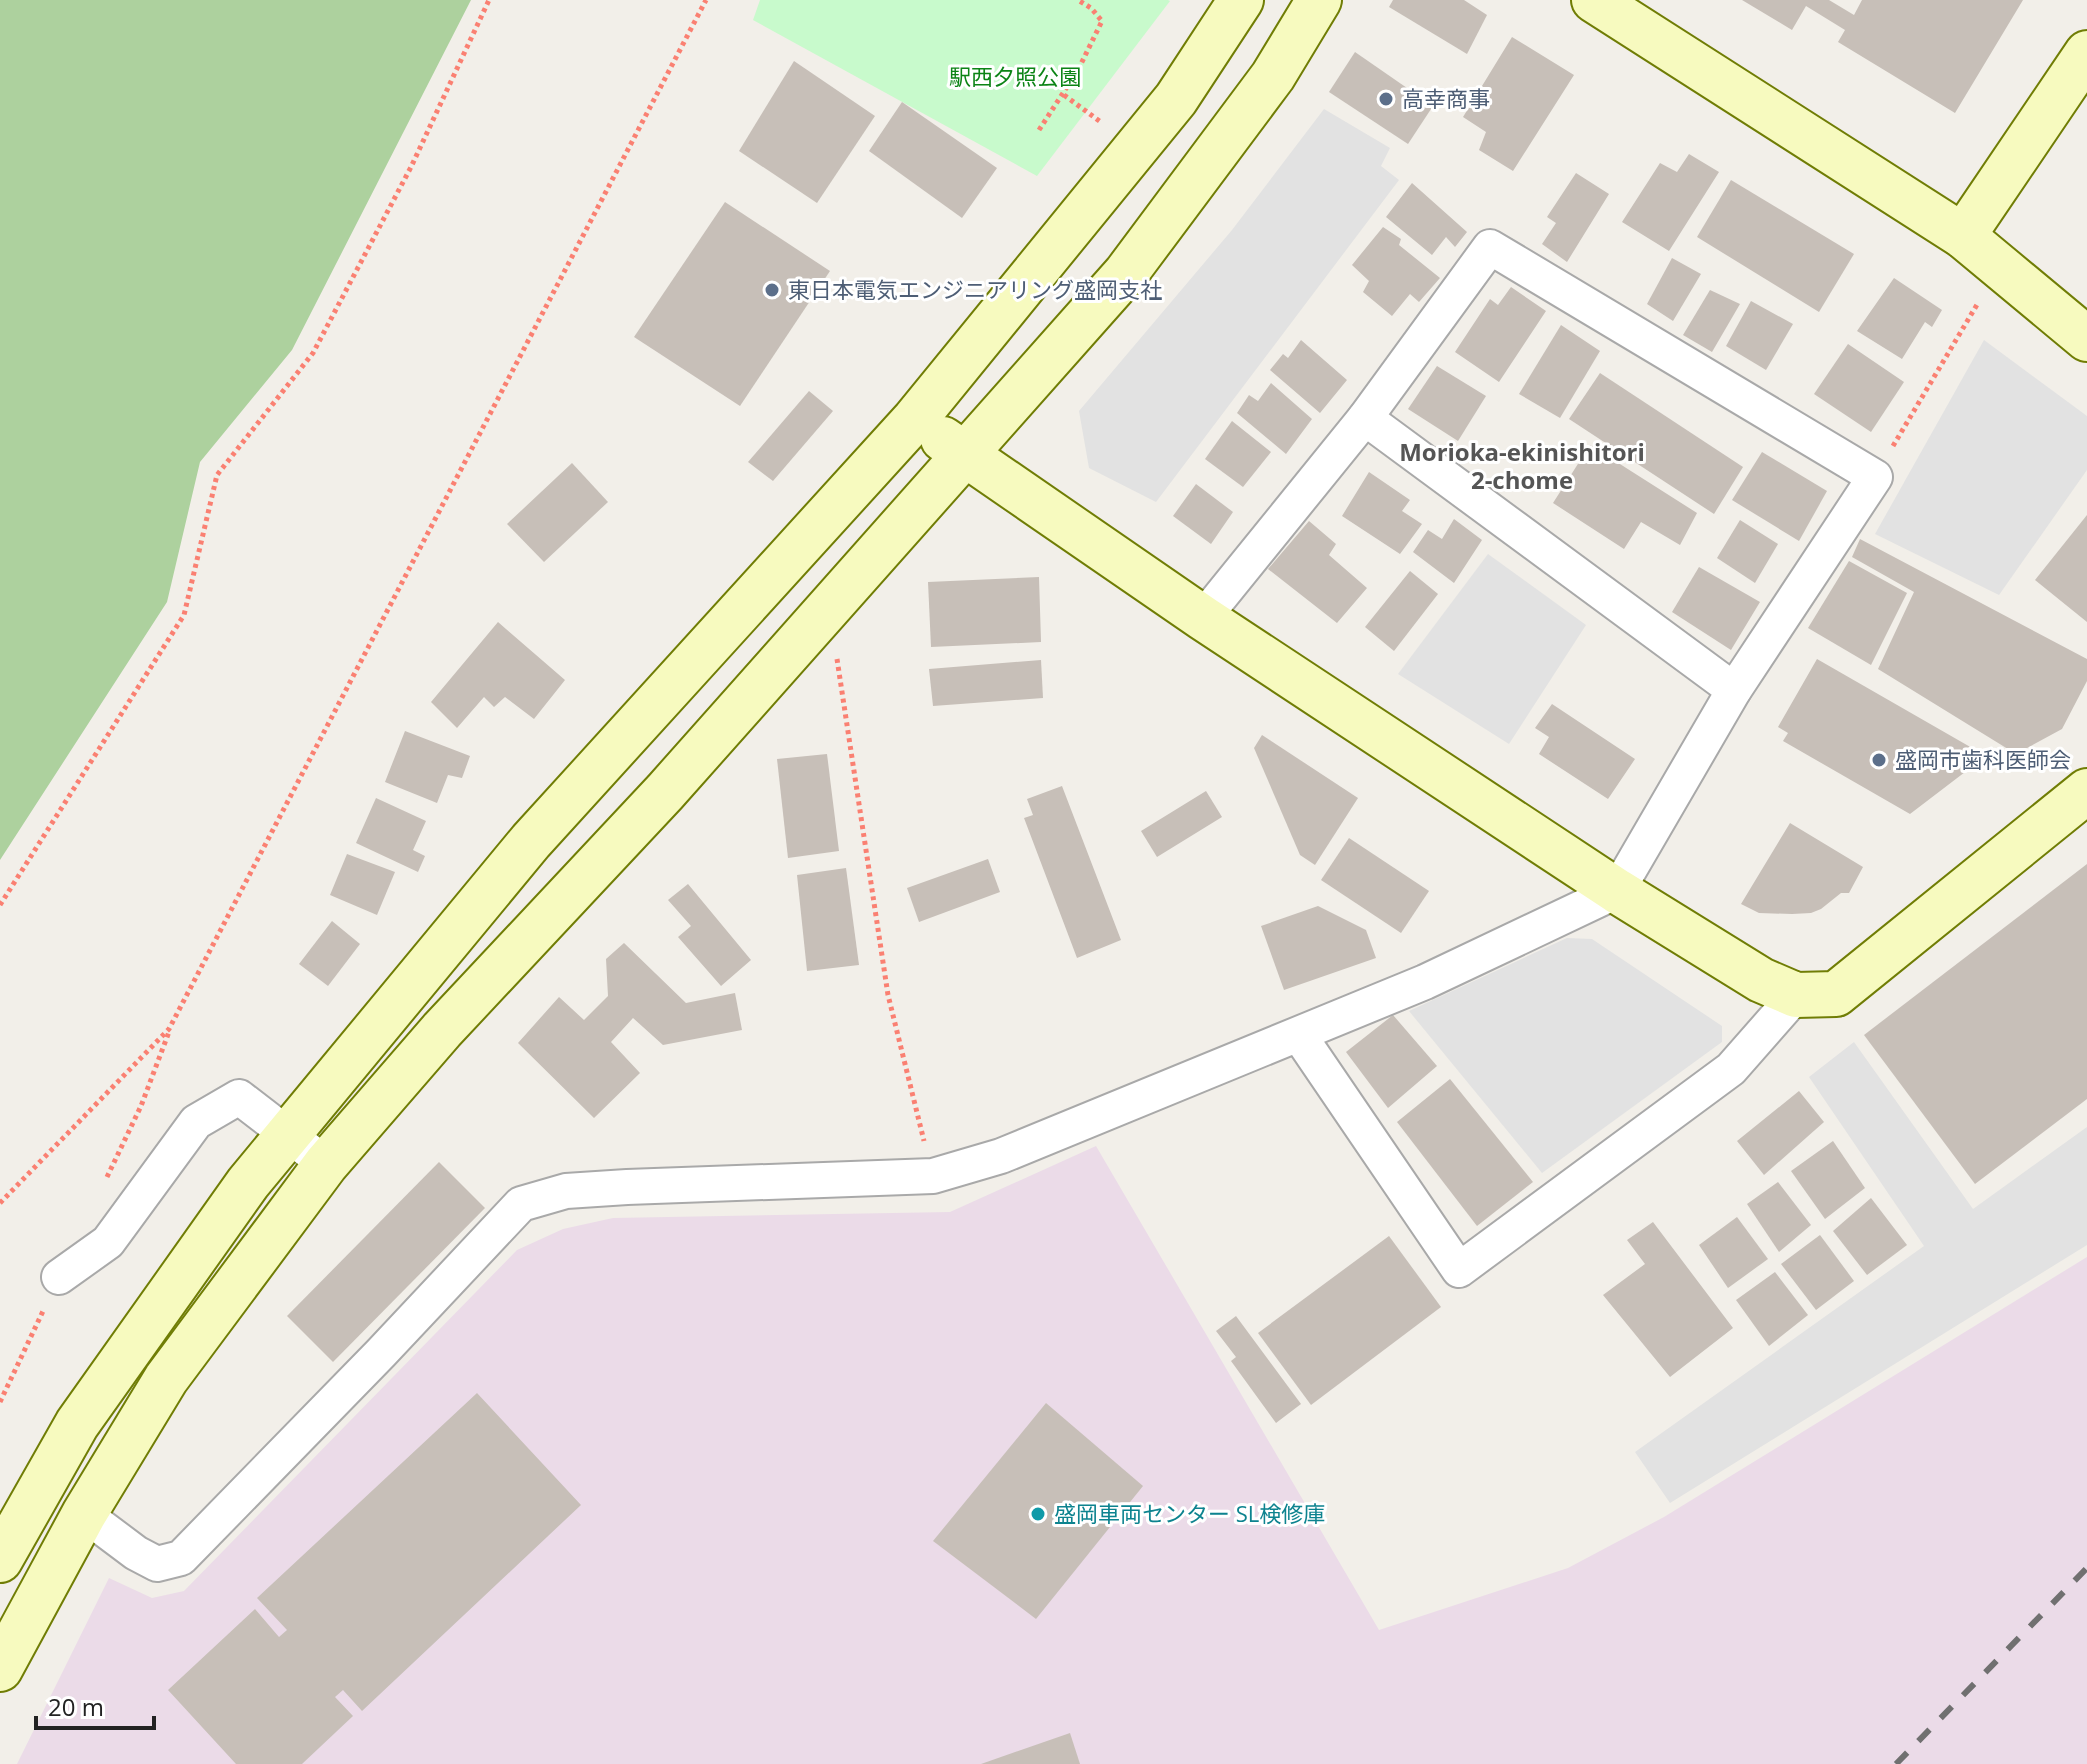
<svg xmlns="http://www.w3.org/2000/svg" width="2087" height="1764" font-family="'Open Sans','Noto Sans JP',sans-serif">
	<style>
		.industrial { fill: #ebdbe8 }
		.forest { fill: #add19e }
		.park { fill: #c8facc }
		.parking { fill: #e2e2e2 }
		.building { fill: #c7bfb8 }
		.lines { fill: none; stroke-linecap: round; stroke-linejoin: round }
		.street-casing { stroke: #a9a9a9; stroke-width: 38 }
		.secondary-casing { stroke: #707d05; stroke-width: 48 }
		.path { stroke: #fa8072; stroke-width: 5; stroke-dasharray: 4 4; stroke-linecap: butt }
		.street { stroke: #fff; stroke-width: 34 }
		.secondary { stroke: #f7fabf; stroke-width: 44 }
		.rail { stroke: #707070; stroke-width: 6; stroke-dasharray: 16 16; stroke-linecap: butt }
		.service-dot { fill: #5c6f8a; stroke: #fff; stroke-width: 3 }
		.culture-dot { fill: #0f9aa8; stroke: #fff; stroke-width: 3 }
		.labels { text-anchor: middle; stroke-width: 6; stroke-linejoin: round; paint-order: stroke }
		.park-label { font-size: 22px; fill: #0c8416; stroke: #fff }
		.service-label { font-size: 22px; fill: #4e5e75; stroke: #fff; text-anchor: start }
		.culture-label { font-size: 22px; fill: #0d838f; stroke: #fff; text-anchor: start }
		.neighbourhood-label { font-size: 24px; font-weight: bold; fill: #555; stroke: #fff }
	</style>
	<rect width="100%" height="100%" fill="#f2efe9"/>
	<polygon class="industrial" points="1096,1146 1379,1630 1568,1568 1664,1517 1729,1477 2087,1257 2087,1764 17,1764 109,1578 152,1598 184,1591 517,1250 563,1229 613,1218 950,1212"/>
	<polygon class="forest" points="0,0 471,0 292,350 200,462 167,602 0,860"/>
	<polygon class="park" points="760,0 1168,0 1170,1 1037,176 753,20"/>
	<g class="parking">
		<polygon points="1324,109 1390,148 1381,166 1399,180 1156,502 1089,468 1079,411 1232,230"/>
		<polygon points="1984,340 2087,416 2087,470 1999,595 1875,534"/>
		<polygon points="1488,554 1586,625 1509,744 1398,674"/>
		<polygon points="1567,938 1592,939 1722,1026 1722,1042 1542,1173 1409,1011"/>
		<polygon points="1854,1042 1973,1209 2087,1127 2087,1245 1670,1503 1635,1452 1924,1246 1809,1077"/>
	</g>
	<g class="building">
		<polygon points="1393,0 1464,0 1487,15 1467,54 1389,7"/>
		<polygon points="1742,0 1829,0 1854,15 1862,0 2023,0 1955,113 1838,42 1845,30 1806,6 1792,30"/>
		<polygon points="1512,37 1574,75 1513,171 1479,150 1486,132 1463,117"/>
		<polygon points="1355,52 1433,106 1408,144 1329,92"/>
		<polygon points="794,61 875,116 817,203 739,151"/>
		<polygon points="902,102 997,168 962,218 869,151"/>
		<polygon points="1689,154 1719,172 1669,251 1622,222 1660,163 1677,172"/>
		<polygon points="1576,173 1609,194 1567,262 1542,244 1556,223 1547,217"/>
		<polygon points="1731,180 1854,254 1819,312 1697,237"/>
		<polygon points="1412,183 1467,232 1455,247 1446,237 1432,255 1386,217"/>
		<polygon points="725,202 830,271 740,406 634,337"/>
		<polygon points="1383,227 1401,239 1399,245 1440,278 1419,302 1410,294 1392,316 1363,292 1369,281 1352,265"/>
		<polygon points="1672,258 1701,274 1673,321 1647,304"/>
		<polygon points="1894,278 1942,310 1932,327 1925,322 1902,359 1857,331"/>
		<polygon points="1511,287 1546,311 1499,382 1455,352 1490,299 1498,305"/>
		<polygon points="1710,290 1740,304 1712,352 1683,335"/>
		<polygon points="1751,301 1793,324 1766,370 1726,346"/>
		<polygon points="1561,325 1600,351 1560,418 1519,394"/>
		<polygon points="1301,340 1347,380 1320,413 1270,370 1283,354 1288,358"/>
		<polygon points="1848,344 1904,382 1871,432 1814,394"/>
		<polygon points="1437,366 1486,396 1458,441 1408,409"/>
		<polygon points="1600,373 1743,467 1714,514 1569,419"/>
		<polygon points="1271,383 1312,419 1286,454 1237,413 1249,395 1258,401"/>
		<polygon points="809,391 833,411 773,481 748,462"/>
		<polygon points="1232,421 1271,452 1243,487 1205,459"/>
		<polygon points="1590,445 1697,513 1680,545 1641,522 1624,549 1553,503"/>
		<polygon points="1762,452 1827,491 1799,541 1732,500"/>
		<polygon points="572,463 608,502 544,562 507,524"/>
		<polygon points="1369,472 1410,500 1402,511 1422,524 1400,554 1342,516"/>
		<polygon points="1196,484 1233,512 1211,544 1173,516"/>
		<polygon points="2087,515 2087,622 2035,580"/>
		<polygon points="1454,519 1482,540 1454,583 1413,552 1428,530 1442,539"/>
		<polygon points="1740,520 1778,544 1755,583 1717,558"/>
		<polygon points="1309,521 1336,544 1329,555 1367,588 1337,623 1268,569"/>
		<polygon points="1860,539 2087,659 2087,681 2062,729 2016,754 1878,669 1914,592 1852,557"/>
		<polygon points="1849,561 1907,593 1871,665 1808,628"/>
		<polygon points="1699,567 1760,602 1731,650 1672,612"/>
		<polygon points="1410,571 1438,594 1394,651 1365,627"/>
		<polygon points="1039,577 1041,642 931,647 928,582"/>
		<polygon points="498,622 565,680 534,719 505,697 494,707 484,697 457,728 431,702"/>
		<polygon points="1817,659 1986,756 1910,814 1783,741 1788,733 1778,727"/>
		<polygon points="1041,660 1043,698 933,706 929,669"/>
		<polygon points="1552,704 1635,759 1608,799 1539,754 1549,737 1535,728"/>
		<polygon points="405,731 470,756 462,778 448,775 437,803 385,782"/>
		<polygon points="1262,735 1358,798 1315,865 1300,855 1254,748"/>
		<polygon points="827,754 839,851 788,858 777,759"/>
		<polygon points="1062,786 1121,940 1077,958 1024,818 1033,815 1027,799"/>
		<polygon points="1206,791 1222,817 1157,857 1141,831"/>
		<polygon points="376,798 426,821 413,850 425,856 418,872 356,843"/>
		<polygon points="1790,823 1863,867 1849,893 1841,893 1821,909 1811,913 1792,914 1759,913 1741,904"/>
		<polygon points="1349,838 1429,891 1401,933 1321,880"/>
		<polygon points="347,854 395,872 377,915 330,895"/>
		<polygon points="988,859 1000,892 919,922 907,888"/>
		<polygon points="2087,864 2087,1099 1975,1184 1864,1035"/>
		<polygon points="846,868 859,965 807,971 797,875"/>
		<polygon points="688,884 751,960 721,986 678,937 691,926 668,900"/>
		<polygon points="1318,906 1366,930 1376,958 1284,990 1261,926"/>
		<polygon points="332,921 360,944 328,986 299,964"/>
		<polygon points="624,943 686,1003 735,993 742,1030 663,1045 633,1018 611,1042 640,1073 594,1118 518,1043 559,997 584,1020 608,996 606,959"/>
		<polygon points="1393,1015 1437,1066 1388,1108 1346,1052"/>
		<polygon points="1450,1079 1533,1182 1477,1226 1397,1122"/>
		<polygon points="1799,1091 1824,1122 1764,1175 1737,1141"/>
		<polygon points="1833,1141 1865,1188 1825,1219 1791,1171"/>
		<polygon points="439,1162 485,1208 333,1362 287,1316"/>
		<polygon points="1778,1182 1811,1225 1779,1252 1747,1204"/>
		<polygon points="1871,1198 1907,1245 1867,1275 1833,1231"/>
		<polygon points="1737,1217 1768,1259 1728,1288 1699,1245"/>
		<polygon points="1653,1222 1733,1328 1670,1377 1603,1295 1645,1264 1627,1240"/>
		<polygon points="1820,1235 1854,1281 1816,1310 1781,1264"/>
		<polygon points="1389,1236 1441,1307 1311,1405 1258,1333"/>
		<polygon points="1775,1272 1808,1315 1769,1346 1736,1300"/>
		<polygon points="1236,1316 1301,1404 1276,1423 1231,1361 1236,1357 1216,1331"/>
		<polygon points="477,1393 581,1505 362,1711 343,1690 335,1697 353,1716 302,1764 236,1764 168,1690 255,1609 279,1637 287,1630 257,1598"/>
		<polygon points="1046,1403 1143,1486 1036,1619 933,1541"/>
		<polygon points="1070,1733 1080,1764 981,1764"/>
	</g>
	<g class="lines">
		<g class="street-casing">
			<g id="street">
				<polyline points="1365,418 1734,690"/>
				<polyline points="1299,1035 1459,1270 1731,1069 1796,995"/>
				<polyline points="59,1277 108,1242 196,1122 239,1097 326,1164"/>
				<polyline points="84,1514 136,1553 157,1564 181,1558 381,1353 521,1204 566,1191 627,1187 933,1176 1001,1156 1425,982 1617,891 1734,690 1875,477 1490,247 1365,418 1203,618"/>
			</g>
		</g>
		<g class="secondary-casing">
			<g id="secondary">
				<polyline points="1594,0 1963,236 2087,339"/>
				<polyline points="1963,236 2087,53"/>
				<polyline points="943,439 1203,618 1617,891 1761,980 1796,995 1836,994 2087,791"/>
				<polyline points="0,1560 77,1424 248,1183 531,841 915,419 1176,99 1241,0"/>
				<polyline points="0,1669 84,1514 166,1379 326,1164 442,1030 665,792 1126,273 1273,76 1319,0"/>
			</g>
		</g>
		<g class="path">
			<polyline points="1064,95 1102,123"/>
			<polyline points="1039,130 1078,70 1102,21 1091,8 1078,0"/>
			<polyline points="1893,446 1978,303"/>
			<polyline points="837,659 888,995 924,1141"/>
			<polyline points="0,905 184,615 217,475 313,353 411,167 489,0"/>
			<polyline points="107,1177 141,1106 169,1032"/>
			<polyline points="0,1203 169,1029 706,0"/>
			<polyline points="0,1402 44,1309"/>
		</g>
		<use href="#street" class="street"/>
		<use href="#secondary" class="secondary"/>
		<polyline class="rail" points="1896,1764 2087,1568"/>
	</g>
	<g class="service-dot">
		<circle cx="1386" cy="99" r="8"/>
		<circle cx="772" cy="290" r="8"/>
		<circle cx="1879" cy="760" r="8"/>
	</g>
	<circle class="culture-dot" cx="1038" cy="1514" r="8"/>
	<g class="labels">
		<g class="park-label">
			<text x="1015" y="85">駅西夕照公園</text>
		</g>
		<g class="service-label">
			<text x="1402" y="107">高幸商事</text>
			<text x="788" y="298">東日本電気エンジニアリング盛岡支社</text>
			<text x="1895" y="768">盛岡市歯科医師会</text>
		</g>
		<g class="culture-label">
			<text x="1054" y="1522">盛岡車両センター SL検修庫</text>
		</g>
		<g class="neighbourhood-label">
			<text x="1522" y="461">Morioka-ekinishitori<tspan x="1522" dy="28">2-chome</tspan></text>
		</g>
	</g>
	<path d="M36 1716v12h118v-12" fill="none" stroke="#222222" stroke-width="4"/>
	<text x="48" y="1716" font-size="24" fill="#222222" stroke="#ffffff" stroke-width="6" paint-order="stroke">20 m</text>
</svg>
